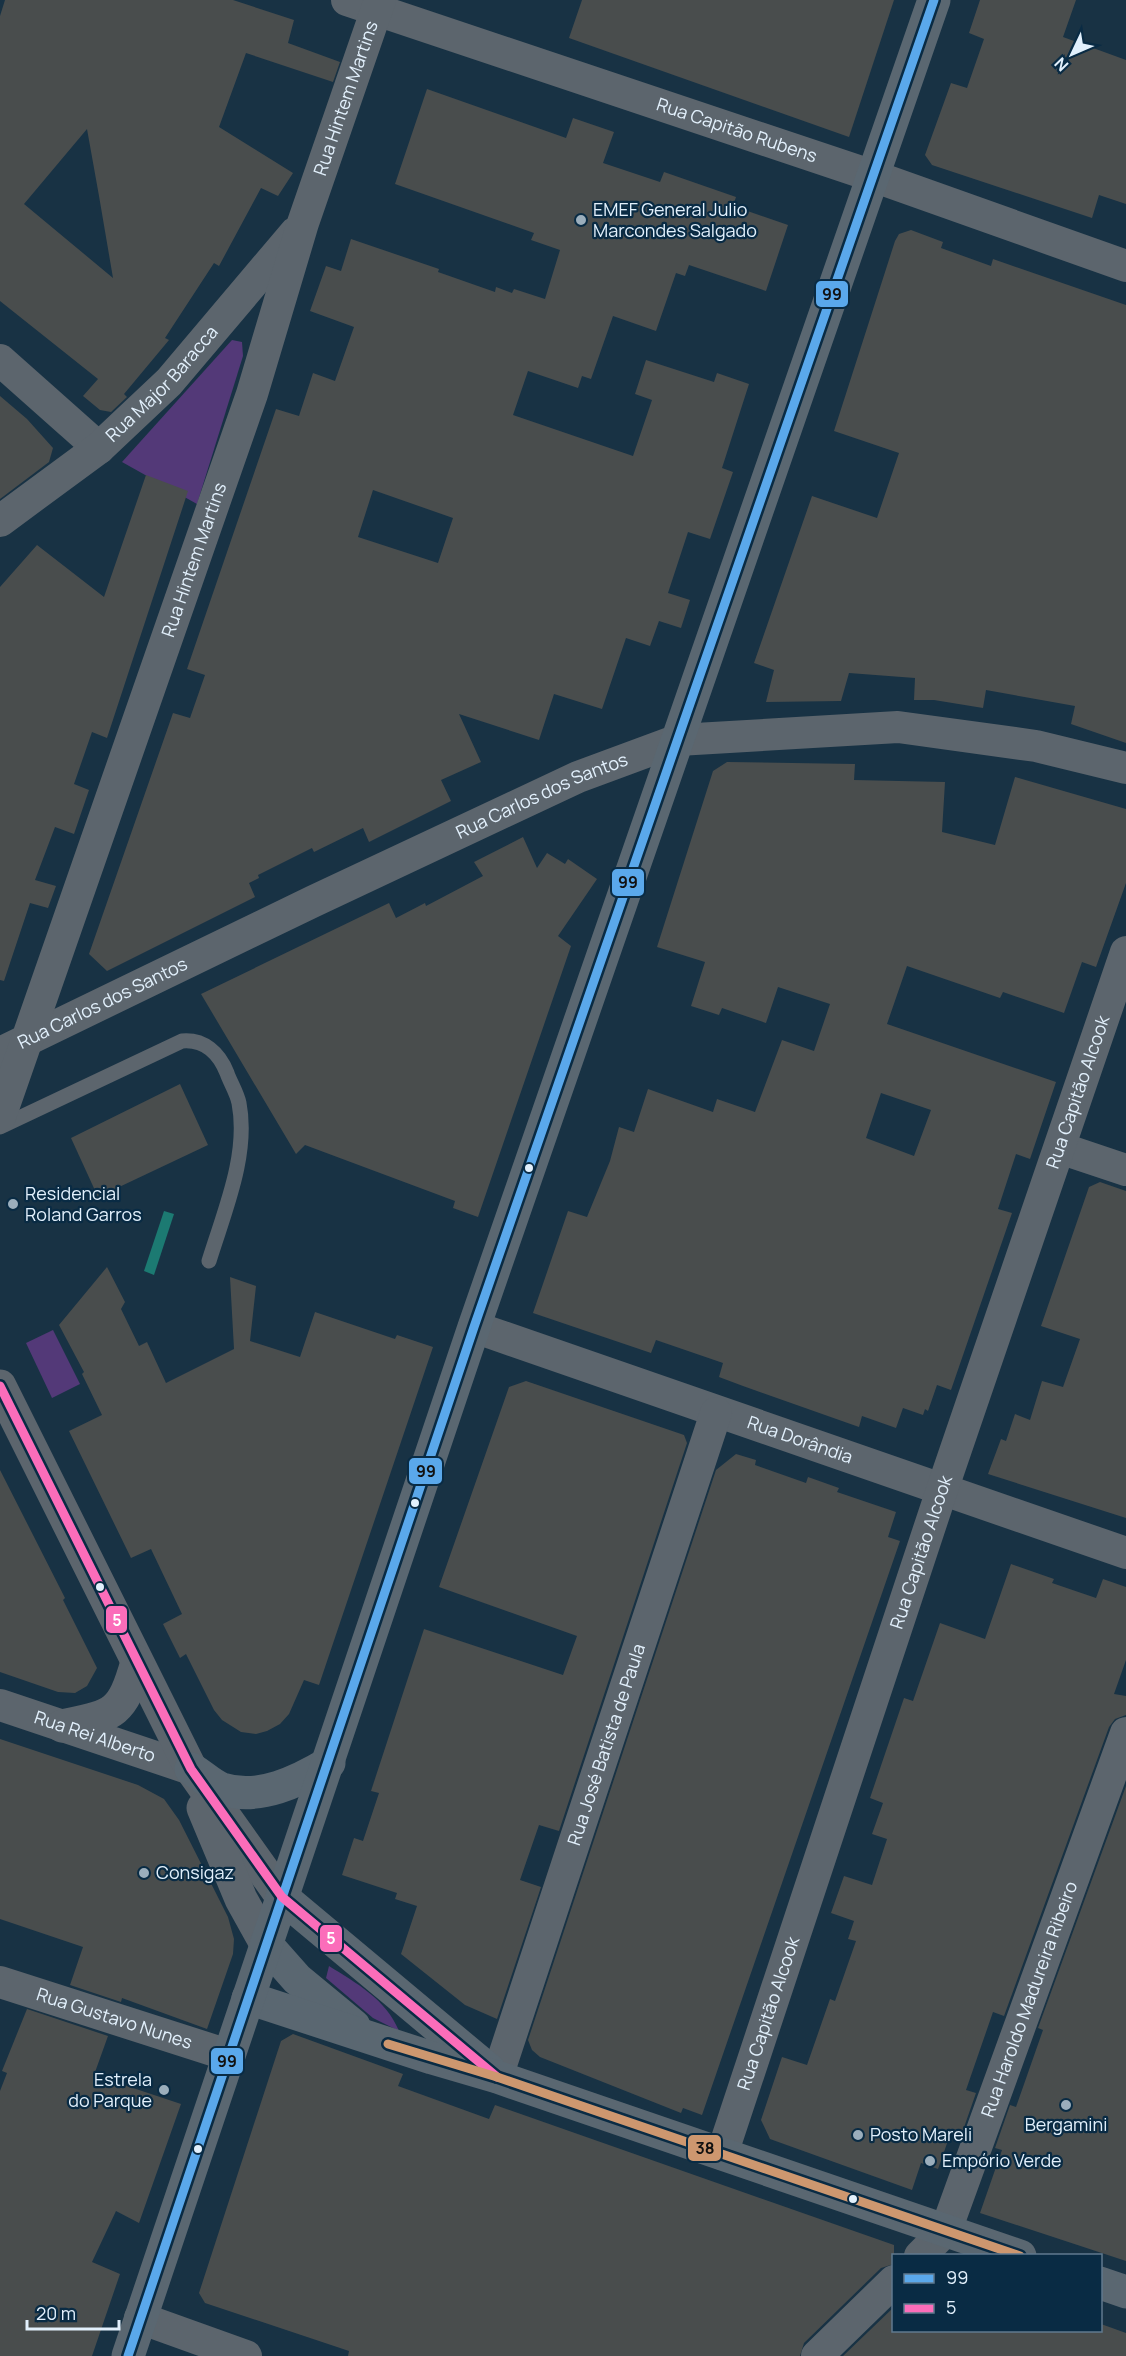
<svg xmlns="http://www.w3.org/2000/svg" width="1126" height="2356" font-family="Manrope,sans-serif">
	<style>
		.green { fill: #533978 }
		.water { fill: #1c7a72 }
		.building { fill: #494d4d; fill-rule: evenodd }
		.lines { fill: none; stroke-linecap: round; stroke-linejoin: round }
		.service { stroke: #5c656d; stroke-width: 15 }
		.minor { stroke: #5c656d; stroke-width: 32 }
		.tertiary { stroke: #5c656d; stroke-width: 33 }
		.secondary { stroke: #5a6771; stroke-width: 33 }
		.bus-1-casing { stroke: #092b44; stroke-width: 14 }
		.bus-2-casing { stroke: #092b44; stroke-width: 14 }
		.bus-3-casing { stroke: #092b44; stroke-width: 14 }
		.bus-1 { stroke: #5aa8eb; stroke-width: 9 }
		.bus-2 { stroke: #fb6dba; stroke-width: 9 }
		.bus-3 { stroke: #cd976f; stroke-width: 9 }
		.poi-dot { fill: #9baebc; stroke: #092b44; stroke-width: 2 }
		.bus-dot { fill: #e2f0fc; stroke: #092b44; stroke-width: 2 }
		.labels { text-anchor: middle; stroke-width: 4.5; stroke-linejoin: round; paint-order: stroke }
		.street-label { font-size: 18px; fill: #e2f0fc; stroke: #092b44 }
		.poi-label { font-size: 18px; fill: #e2f0fc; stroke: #092b44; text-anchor: start }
		.line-badge { stroke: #092b44; stroke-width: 2 }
		.badge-label { font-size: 16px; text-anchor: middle; font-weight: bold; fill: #fff }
		.pale-badge-label { font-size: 16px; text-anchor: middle; font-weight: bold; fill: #111 }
	</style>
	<rect width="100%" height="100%" fill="#183244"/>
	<g class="green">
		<polygon points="232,340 242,342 243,356 197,504 122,462"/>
		<polygon points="53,1330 80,1384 52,1398 26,1343"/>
		<path d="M329,1966C356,1983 386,1999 399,2031L373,2018L326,1978Z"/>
	</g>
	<polygon class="water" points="164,1211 174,1214 154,1275 144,1271"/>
	<g class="building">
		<path d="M5,0H233L294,20L288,43L340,62L333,82L246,53L219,127L293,173L278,196L261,188L219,266L214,263L165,338L169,340L124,394L127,397L111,412L100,410L83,396L98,379L0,301V16ZM87,129L99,196L113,278L24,204Z"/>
		<polygon points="582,0 894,0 849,137 569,38"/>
		<polygon points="980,0 1076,0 1063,37 1126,60 1126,204 1099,195 1092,218 932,165 925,155 951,83 967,88 984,39 969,33"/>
		<path d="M427,89L566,138L573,118L614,132L603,163L660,182L664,172L736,197L733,206L788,225L766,291L689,265L685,276L676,273L656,331L613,316L591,379L582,376L578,388L528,371L513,415L633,456L652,400L635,394L646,360L714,382L717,373L749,384L722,468L733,472L710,539L688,532L668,593L690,600L681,628L659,621L650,646L626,638L602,709L554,694L539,740L459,714L481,762L441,780L451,801L369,842L363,828L314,852L312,848L258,875L259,878L249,883L255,897L107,971L89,954L173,713L190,718L205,675L187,669L276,409L299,416L313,373L335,381L354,327L310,311L326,266L341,271L351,239L439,269L438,272L495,292L496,287L512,293L514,289L545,299L560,250L531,240L534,233L395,184ZM373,490L453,518L438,563L358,537Z"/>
		<polygon points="911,230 943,242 941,248 991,266 993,259 1126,305 1126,743 1071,724 1075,706 986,690 983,708 934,700 914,700 915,678 849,673 841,701 766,702 774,670 754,663 812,496 877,518 899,453 834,431 895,241 899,234"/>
		<polygon points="0,396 27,419 53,448 49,462 0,499"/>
		<polygon points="146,475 188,491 107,738 92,732 74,784 89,790 74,834 55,827 35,880 56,886 48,908 30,903 4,981 0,980 0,587 37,545 104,597"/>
		<path d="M727,762L855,764L854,780L945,782L942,832L995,845L1015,777L1126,809V883L1096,967L1082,962L1064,1013L1003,992L1000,998L907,966L887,1024L1056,1082L1030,1159L1016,1154L998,1209L1012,1213L951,1390L937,1385L928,1411L925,1409L923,1415L903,1408L896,1428L862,1416L859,1427L743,1386L719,1377L723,1363L656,1340L651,1353L533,1313L568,1211L587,1217L610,1161L619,1127L634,1132L648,1089L713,1112L717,1099L755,1112L782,1040L814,1051L830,1004L778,987L766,1023L722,1008L719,1015L691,1006L705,962L657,947L713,771ZM881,1093L931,1110L914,1156L866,1138Z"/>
		<polygon points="523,837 537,868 547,853 565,864 568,859 597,879 558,936 571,946 478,1217 453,1208 455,1201 305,1145 296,1154 201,994 389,903 396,918 425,903 426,906 483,876 474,862"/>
		<polygon points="180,1084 208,1145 98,1197 71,1138"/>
		<polygon points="1100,1182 1126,1191 1126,1518 988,1474 1001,1439 1006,1441 1015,1414 1030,1420 1042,1381 1063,1387 1080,1339 1041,1326 1089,1187"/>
		<polygon points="107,1267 125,1302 121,1309 139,1346 147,1342 166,1383 234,1349 230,1277 256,1286 250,1341 300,1357 315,1312 395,1339 397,1335 433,1347 319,1685 304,1680 289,1714 280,1724 267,1731 256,1734 241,1732 222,1720 214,1710 186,1654 180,1658 163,1624 182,1614 151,1549 131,1558 69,1431 102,1415 82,1374 84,1372 59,1325"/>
		<polygon points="526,1381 684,1435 687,1443 559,1831 539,1825 520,1880 541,1887 497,2019 465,2005 401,1954 417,1906 395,1899 397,1893 342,1875 354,1838 363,1841 379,1793 371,1791 424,1629 563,1675 577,1636 439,1587 509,1387"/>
		<polygon points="736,1454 756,1460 755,1465 806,1483 808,1477 839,1488 837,1492 896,1512 888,1537 900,1541 702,2115 683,2108 681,2113 540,2057 532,2050 528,2040 716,1470"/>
		<polygon points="0,1470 65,1598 63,1600 97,1668 87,1686 75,1693 58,1692 0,1672"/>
		<polygon points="1011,1564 1054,1579 1052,1583 1096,1598 1103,1579 1126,1587 1126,1660 1114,1694 1126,1696 1126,1715 1115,1719 1109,1727 1004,2016 993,2012 966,2090 976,2093 961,2136 951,2132 938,2169 921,2163 912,2190 770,2139 761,2120 782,2057 807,2065 830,1999 835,2001 856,1941 848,1939 854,1921 831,1913 844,1876 872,1885 887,1839 872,1834 883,1803 870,1798 904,1698 913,1701 940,1623 985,1639"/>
		<polygon points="0,1739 138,1785 164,1799 179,1820 228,1917 234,1939 233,1954 207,2029 122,1998 121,2002 70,1985 83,1947 0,1919"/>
		<polygon points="1126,1786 1126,2261 980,2213 1002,2150 995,2148 1010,2105 1016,2107 1043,2030 1038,2028"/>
		<polygon points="27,2009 108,2036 94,2075 181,2104 139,2223 116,2211 92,2262 120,2274 92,2356 0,2356 0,2091 7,2073 2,2071"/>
		<polygon points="293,2034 403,2074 398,2086 489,2119 495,2105 894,2245 894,2264 881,2268 804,2343 800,2356 348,2356 349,2351 205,2303 199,2293 281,2041"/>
		<polygon points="894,2307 894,2331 1101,2331 1101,2324 1126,2333 1126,2356 843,2356"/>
	</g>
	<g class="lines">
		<path class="service" d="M0,1127L182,1041C204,1039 219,1053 227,1073C230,1082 237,1093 239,1103C249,1155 224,1212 209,1261"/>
		<g class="minor">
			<path id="s1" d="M347,0L873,176L1126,266"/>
			<polyline points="0,360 99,448"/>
			<path id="s2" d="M0,521L99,448L169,382L295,233"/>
			<path id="s3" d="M0,1053L314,901L578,777L678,740L898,727L1036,746L1126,768"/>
			<path id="s4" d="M0,1117L252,394L303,223L380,0"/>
			<polyline points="1060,1148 1126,1170"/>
			<path id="s5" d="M474,1327L1126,1553"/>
			<path id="s6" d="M0,1705L191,1769"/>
			<path id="s7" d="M0,1982L228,2055"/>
			<path id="s8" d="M497,2077L716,1413"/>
			<path id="s9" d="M722,2154L942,1490L1126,952"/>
			<path id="s10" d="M920,2256L946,2230L1126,1733"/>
			<polyline points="140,2318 246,2356"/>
			<polyline points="817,2356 894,2281"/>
		</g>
		<g class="tertiary">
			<polyline points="0,1386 191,1769 282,1897"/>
			<path d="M62,1726C114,1715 122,1715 137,1662"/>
			<polyline points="203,1808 241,1899 266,1944"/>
		</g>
		<g class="secondary">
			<path d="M191,1769C202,1775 211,1785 222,1789C259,1801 299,1781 329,1763"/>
			<polyline points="282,1897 489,2070"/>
			<polyline points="266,1944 297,1979 354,2026"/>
			<polyline points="248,1998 432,2058 497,2077 1020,2256"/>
			<polyline points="1100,2283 1126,2292"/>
			<polyline points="128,2356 474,1327 934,0"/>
		</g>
		<g class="bus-1-casing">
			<polyline id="bus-1" points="128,2356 474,1327 934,0"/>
		</g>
		<g class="bus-2-casing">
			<polyline id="bus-2" points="0,1386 191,1769 282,1897 497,2077"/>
		</g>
		<g class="bus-3-casing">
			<polyline id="bus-3" points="388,2044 497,2077 1020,2256"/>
		</g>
		<use href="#bus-1" class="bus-1"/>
		<use href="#bus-2" class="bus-2"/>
		<use href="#bus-3" class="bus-3"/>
	</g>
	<g class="poi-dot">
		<circle cx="581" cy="220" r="6"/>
		<circle cx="13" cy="1204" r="6"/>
		<circle cx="144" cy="1873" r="6"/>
		<circle cx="164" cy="2090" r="6"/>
		<circle cx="1066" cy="2105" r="6"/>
		<circle cx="858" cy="2135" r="6"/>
		<circle cx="930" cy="2161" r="6"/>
	</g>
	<g class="bus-dot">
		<circle cx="529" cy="1168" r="5"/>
		<circle cx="415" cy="1503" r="5"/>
		<circle cx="100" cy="1587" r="5"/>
		<circle cx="198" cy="2149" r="5"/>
		<circle cx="853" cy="2199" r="5"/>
	</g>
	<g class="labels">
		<g class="street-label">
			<text dy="6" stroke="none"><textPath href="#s4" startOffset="1076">Rua Hintem Martins</textPath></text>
			<text dy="6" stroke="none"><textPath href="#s1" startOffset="411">Rua Capitão Rubens</textPath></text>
			<text dy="6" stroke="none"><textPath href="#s2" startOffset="213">Rua Major Baracca</textPath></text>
			<text dy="6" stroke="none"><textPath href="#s4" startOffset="590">Rua Hintem Martins</textPath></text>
			<text dy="6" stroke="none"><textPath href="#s3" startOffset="600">Rua Carlos dos Santos</textPath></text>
			<text dy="6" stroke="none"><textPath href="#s3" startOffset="114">Rua Carlos dos Santos</textPath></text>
			<text dy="6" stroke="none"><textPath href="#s9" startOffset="1120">Rua Capitão Alcook</textPath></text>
			<text dy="6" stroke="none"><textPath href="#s5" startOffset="345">Rua Dorândia</textPath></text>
			<text dy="6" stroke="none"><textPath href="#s9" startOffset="634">Rua Capitão Alcook</textPath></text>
			<text dy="6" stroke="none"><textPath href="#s6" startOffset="100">Rua Rei Alberto</textPath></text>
			<text dy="6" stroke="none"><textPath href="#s8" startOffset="350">Rua José Batista de Paula</textPath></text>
			<text dy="6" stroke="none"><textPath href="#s10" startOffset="282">Rua Haroldo Madureira Ribeiro</textPath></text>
			<text dy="6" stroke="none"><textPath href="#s9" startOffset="148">Rua Capitão Alcook</textPath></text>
			<text dy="6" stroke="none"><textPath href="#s7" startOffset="120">Rua Gustavo Nunes</textPath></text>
		</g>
		<g class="poi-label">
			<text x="593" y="216">EMEF General Julio<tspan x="593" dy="21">Marcondes Salgado</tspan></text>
			<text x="25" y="1200">Residencial<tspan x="25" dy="21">Roland Garros</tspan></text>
			<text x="156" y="1879">Consigaz</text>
			<text x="152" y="2086" text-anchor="end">Estrela<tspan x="152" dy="21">do Parque</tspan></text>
			<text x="1066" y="2131" text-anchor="middle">Bergamini</text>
			<text x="870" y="2141">Posto Mareli</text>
			<text x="942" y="2167">Empório Verde</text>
		</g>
	</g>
	<g class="line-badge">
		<rect x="815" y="280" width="34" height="28" rx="6" fill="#5aa8eb"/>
		<rect x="611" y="868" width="34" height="29" rx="6" fill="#5aa8eb"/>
		<rect x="408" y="1457" width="35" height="28" rx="6" fill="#5aa8eb"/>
		<rect x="105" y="1605" width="23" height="29" rx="6" fill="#fb6dba"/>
		<rect x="319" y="1924" width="24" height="29" rx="6" fill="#fb6dba"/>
		<rect x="210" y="2047" width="34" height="28" rx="6" fill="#5aa8eb"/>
		<rect x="687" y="2134" width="35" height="28" rx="6" fill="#cd976f"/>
	</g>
	<g class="badge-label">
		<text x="117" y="1626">5</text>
		<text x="331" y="1944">5</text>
	</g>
	<g class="pale-badge-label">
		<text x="832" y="300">99</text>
		<text x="628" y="888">99</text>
		<text x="426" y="1477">99</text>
		<text x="227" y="2067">99</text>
		<text x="705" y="2154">38</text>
	</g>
	<rect x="892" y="2254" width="210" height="78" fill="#092b44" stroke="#607a8e" stroke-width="1.5"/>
	<rect x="904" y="2274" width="30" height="9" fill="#5aa8eb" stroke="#607a8e" stroke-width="1.5"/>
	<text x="946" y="2284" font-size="18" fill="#e2f0fc">99</text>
	<rect x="904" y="2304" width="30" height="9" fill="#fb6dba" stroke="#607a8e" stroke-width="1.5"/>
	<text x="946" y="2314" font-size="18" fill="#e2f0fc">5</text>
	<g transform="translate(1072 54) rotate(226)" stroke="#092b44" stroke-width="4.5" paint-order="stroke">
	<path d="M0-4.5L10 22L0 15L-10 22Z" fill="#e2f0fc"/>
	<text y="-9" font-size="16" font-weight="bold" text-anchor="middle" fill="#e2f0fc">N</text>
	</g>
	<path d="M27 2320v9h92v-9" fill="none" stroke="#e2f0fc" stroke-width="3"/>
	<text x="36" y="2320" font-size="18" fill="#e2f0fc" stroke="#092b44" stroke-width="4.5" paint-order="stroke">20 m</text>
</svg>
